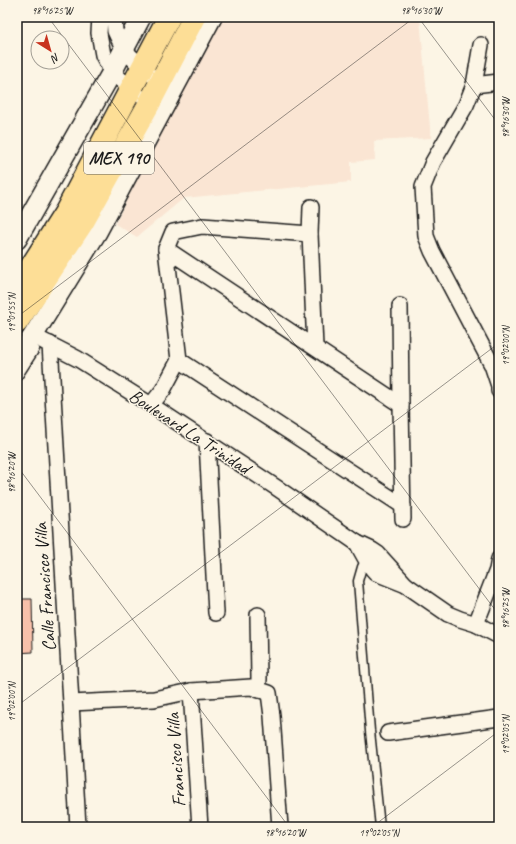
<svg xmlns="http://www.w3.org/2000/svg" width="516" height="844" font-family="Caveat,sans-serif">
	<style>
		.built { fill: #fae5d3 }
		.building { fill: #f7c0aa; stroke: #1c1c1c }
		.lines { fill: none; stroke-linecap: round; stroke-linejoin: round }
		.service-casing { stroke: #1c1c1c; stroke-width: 11 }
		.minor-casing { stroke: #1c1c1c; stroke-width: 18 }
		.tertiary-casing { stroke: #1c1c1c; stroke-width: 22 }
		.primary-casing { stroke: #1c1c1c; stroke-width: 25 }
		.service { stroke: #fcf5e5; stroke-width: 8 }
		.minor { stroke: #fcf5e5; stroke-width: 15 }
		.tertiary { stroke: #fcf5e5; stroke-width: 19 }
		.primary { stroke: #fdde96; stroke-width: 22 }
		.ticks { fill: none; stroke: #1c1c1c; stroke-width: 1; stroke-opacity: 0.45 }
		.labels { text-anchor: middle; stroke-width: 3; stroke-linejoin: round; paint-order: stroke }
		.shield { fill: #fcf5e5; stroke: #5f5d58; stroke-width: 1 }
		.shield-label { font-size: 18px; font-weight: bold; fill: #1c1c1c }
		.street-label { font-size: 19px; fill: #1c1c1c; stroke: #fcf5e5 }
		.neatline { fill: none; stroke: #1c1c1c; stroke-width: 1.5 }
		.ticks-label { font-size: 10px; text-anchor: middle; fill: #1c1c1c }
	</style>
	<rect width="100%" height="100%" fill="#fcf5e5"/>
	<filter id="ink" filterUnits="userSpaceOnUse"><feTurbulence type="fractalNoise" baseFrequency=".025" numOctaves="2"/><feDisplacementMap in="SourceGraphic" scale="8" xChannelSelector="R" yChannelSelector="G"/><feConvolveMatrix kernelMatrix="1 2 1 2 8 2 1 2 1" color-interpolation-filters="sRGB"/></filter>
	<g filter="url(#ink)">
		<polygon class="built" points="224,17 421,17 420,19 431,138 374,141 375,160 351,162 351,182 184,198 137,237 115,224 167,118"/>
		<polygon class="building" points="17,599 32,599 33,652 17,653"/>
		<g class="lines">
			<g class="service-casing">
				<g id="service">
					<polyline points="17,377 35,349"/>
					<polyline points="367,557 362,567 358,581 370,731 380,827"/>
				</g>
			</g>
			<g class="minor-casing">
				<g id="minor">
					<polyline points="100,17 99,33 103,55 112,72 137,94"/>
					<polyline points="114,17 115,31 124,50 149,74"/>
					<polyline points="481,45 474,85 466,105 433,162 423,187 426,236 432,251 492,365 499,386 499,391"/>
					<polyline points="474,85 499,82"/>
					<polyline points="311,207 310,234 315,347"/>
					<polyline points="166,249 401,405"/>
					<polyline points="400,306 401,405 403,519"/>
					<polyline points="43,341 78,359 151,405 277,488 357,543 372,550 378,554 406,585"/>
					<polyline points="50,344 71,703 78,827"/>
					<polyline points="179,360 403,506"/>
					<polyline points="151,405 163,390 179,360 166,249 173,232 202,226 310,234"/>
					<polyline points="207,441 216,613"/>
					<path d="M357,543C363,554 368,565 376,573L406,585L448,614L460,619L476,624L499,636"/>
					<polyline points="258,615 259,679 258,690"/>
					<polyline points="476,624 497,570 499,559"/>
					<polyline points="191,691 200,827"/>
					<polyline points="71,703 154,699 191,691 251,687 269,693 272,716 280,827"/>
					<polyline points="388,733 499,718"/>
				</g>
			</g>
			<g class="tertiary-casing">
				<g id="tertiary">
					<polyline points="17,239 112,72 141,17"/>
					<polyline points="17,359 33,336 97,232 212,17"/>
				</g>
			</g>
			<g class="primary-casing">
				<g id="primary">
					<polyline points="17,289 66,212 169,17"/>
					<polyline points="17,322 83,222 149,104 194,17"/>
				</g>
			</g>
			<use href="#service" class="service"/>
			<use href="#minor" class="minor"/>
			<use href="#tertiary" class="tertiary"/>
			<use href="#primary" class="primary"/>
		</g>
	</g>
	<path class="ticks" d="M48,17L499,615M418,17L499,125M17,317L415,17M17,466L289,827M17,706L499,343M372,827L499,731"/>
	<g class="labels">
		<rect class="shield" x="84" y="142" width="70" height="32" rx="3"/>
		<g class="shield-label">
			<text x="119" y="164">MEX 190</text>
		</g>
		<g class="street-label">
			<text transform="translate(190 431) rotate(33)" y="7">Boulevard La Trinidad</text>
			<text transform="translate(44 587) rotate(-94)" y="7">Calle Francisco Villa</text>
			<text transform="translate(175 760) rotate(-94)" y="7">Francisco Villa</text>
		</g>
	</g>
	<rect width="516" height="844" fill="none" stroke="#fcf5e5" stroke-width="44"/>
	<g transform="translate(50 50) rotate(143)"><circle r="19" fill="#fcf5e5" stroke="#a29e95"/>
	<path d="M0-3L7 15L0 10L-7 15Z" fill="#c8321e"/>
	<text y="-6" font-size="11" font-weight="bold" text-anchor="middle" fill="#1c1c1c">N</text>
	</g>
	<rect x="22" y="22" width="472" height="800" class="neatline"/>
	<g class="ticks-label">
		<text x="52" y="14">98°16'25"W</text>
		<text x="421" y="14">98°16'30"W</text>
		<text transform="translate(505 118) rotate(-90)" y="4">98°16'30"W</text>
		<text transform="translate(11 313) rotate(-90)" y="4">19°01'55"N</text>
		<text transform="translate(505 346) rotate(-90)" y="4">19°02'00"N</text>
		<text transform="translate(11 473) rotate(-90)" y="4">98°16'20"W</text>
		<text transform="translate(505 609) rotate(-90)" y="4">98°16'25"W</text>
		<text transform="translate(11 702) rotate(-90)" y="4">19°02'00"N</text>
		<text transform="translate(505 735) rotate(-90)" y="4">19°02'05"N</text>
		<text x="285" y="836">98°16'20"W</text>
		<text x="379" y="836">19°02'05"N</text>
	</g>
</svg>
